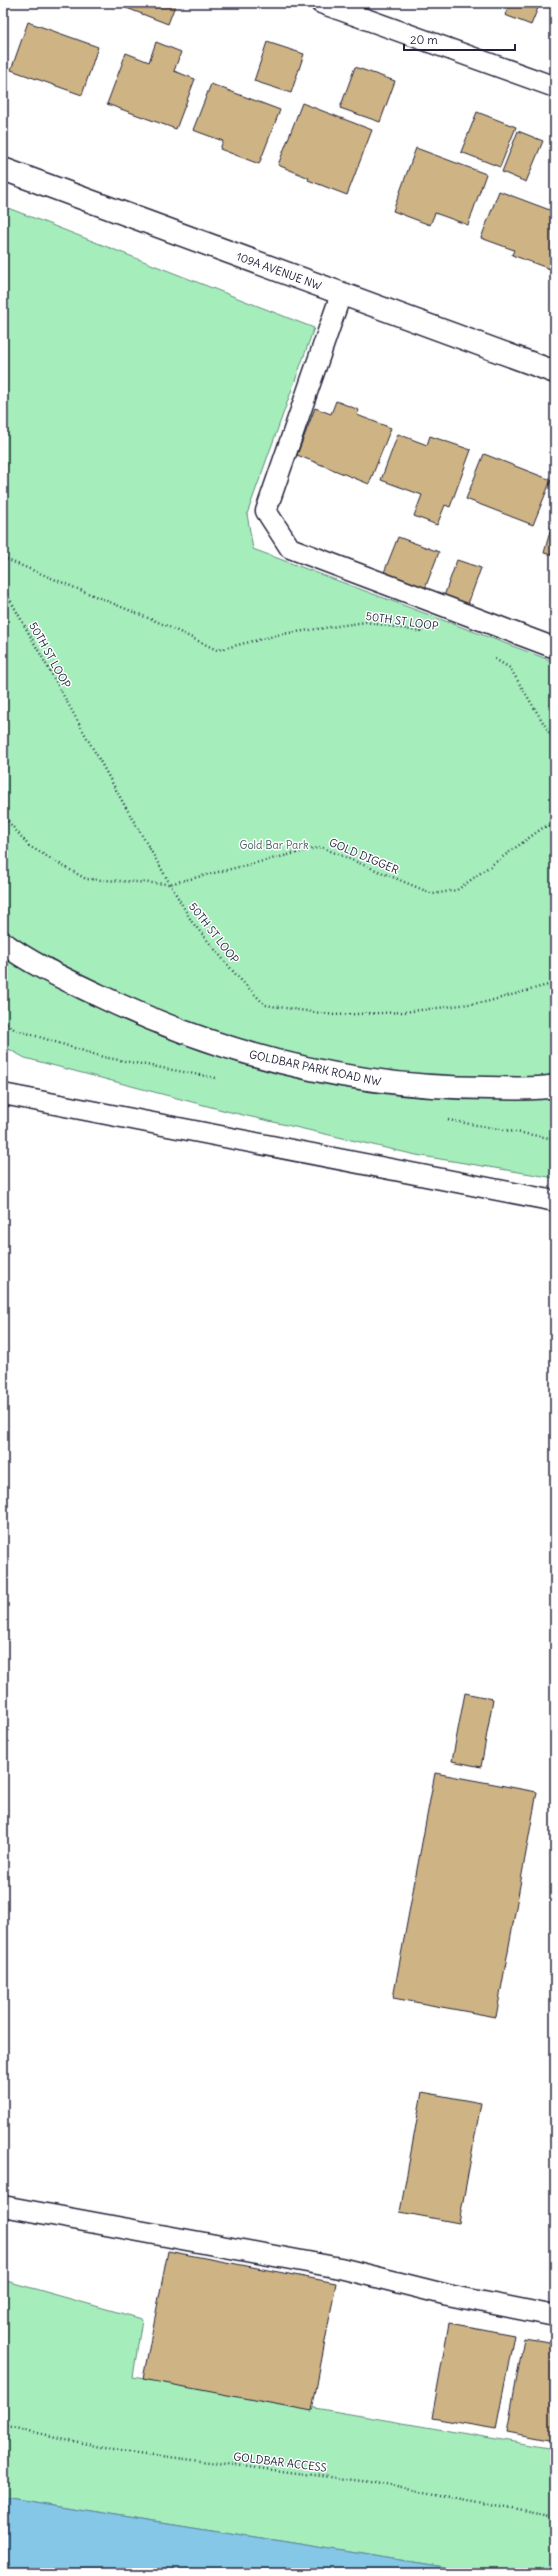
<svg xmlns="http://www.w3.org/2000/svg" width="558" height="2576" font-family="Delius,sans-serif">
	<style>
		.green { fill: #a5eebc; stroke: #64887c }
		.water { fill: #85c7e6; stroke: #5d85a2 }
		.building { fill: #ceb484; stroke: #22223b }
		.lines { fill: none; stroke-linecap: round; stroke-linejoin: round }
		.service-casing { stroke: #22223b; stroke-width: 23 }
		.minor-casing { stroke: #22223b; stroke-width: 25 }
		.path { stroke: #22223b; stroke-width: 2.5; stroke-dasharray: 1 3; stroke-linecap: butt }
		.service { stroke: #fff; stroke-width: 20 }
		.minor { stroke: #fff; stroke-width: 22 }
		.labels { text-anchor: middle; stroke-width: 3; stroke-linejoin: round; paint-order: stroke }
		.street-label { font-size: 11px; fill: #22223b; stroke: #fff }
		.park-label { font-size: 11px; fill: #495f62; stroke: #fff }
	</style>
	<rect width="100%" height="100%" fill="#fff"/>
	<filter id="ink" filterUnits="userSpaceOnUse"><feTurbulence type="fractalNoise" baseFrequency=".025" numOctaves="2"/><feDisplacementMap in="SourceGraphic" scale="8" xChannelSelector="R" yChannelSelector="G"/><feConvolveMatrix kernelMatrix="1 2 1 2 8 2 1 2 1" color-interpolation-filters="sRGB"/></filter>
	<g filter="url(#ink)">
		<g class="green">
			<polygon points="3,206 314,328 247,514 253,549 555,662 555,1178 416,1155 230,1112 25,1058 3,1046"/>
			<polygon points="3,2280 142,2319 133,2377 555,2449 555,2573 482,2573 3,2497"/>
		</g>
		<polygon class="water" points="3,2497 482,2573 3,2573"/>
		<g class="building">
			<polygon points="126,3 176,3 168,24 124,7"/>
			<polygon points="510,3 540,3 531,25 505,15"/>
			<rect x="552" y="4" width="3" height="45"/>
			<polygon points="28,22 98,47 82,95 11,70"/>
			<polygon points="156,42 181,52 174,71 195,79 176,129 107,104 126,53 149,62"/>
			<polygon points="267,42 304,54 291,93 254,81"/>
			<polygon points="355,67 395,81 380,122 340,108"/>
			<polygon points="211,84 280,110 259,164 220,149 223,141 193,130"/>
			<polygon points="302,103 372,130 347,195 308,180 309,178 278,165"/>
			<polygon points="477,112 516,127 500,167 461,152"/>
			<polygon points="518,131 543,141 526,182 502,172"/>
			<polygon points="416,148 486,174 468,225 435,213 430,225 393,211"/>
			<polygon points="499,191 555,212 555,256 550,269 512,255 514,250 481,238"/>
			<polygon points="336,401 359,410 357,415 391,428 369,484 297,455 315,408 331,414"/>
			<polygon points="398,434 427,445 430,436 471,450 450,507 445,505 437,525 414,516 422,495 381,480"/>
			<polygon points="484,454 551,480 533,525 466,499"/>
			<polygon points="555,514 555,555 544,553"/>
			<polygon points="398,537 439,552 424,591 383,575"/>
			<polygon points="457,560 481,568 468,604 444,596"/>
			<polygon points="465,1693 493,1699 481,1767 452,1761"/>
			<polygon points="435,1773 537,1792 496,2017 393,1998"/>
			<polygon points="422,2092 481,2103 459,2223 400,2212"/>
			<polygon points="168,2251 336,2283 312,2411 143,2379"/>
			<polygon points="449,2323 514,2335 496,2429 432,2418"/>
			<polygon points="524,2338 555,2343 555,2441 507,2432"/>
		</g>
		<g class="lines">
			<g class="service-casing">
				<g id="service">
					<polyline points="321,3 555,87"/>
					<polyline points="341,294 266,511 290,548 555,648"/>
					<polyline points="3,1094 555,1201"/>
					<polyline points="3,2206 340,2268 448,2295 555,2316"/>
				</g>
			</g>
			<g class="minor-casing">
				<g id="minor">
					<polyline points="3,169 555,372"/>
					<path d="M3,943C33,965 65,979 98,995C222,1055 351,1088 489,1088C510,1088 533,1090 555,1086"/>
				</g>
			</g>
			<g class="path">
				<polyline points="3,558 165,625 217,650 282,634 366,622 422,632"/>
				<polyline points="3,587 125,806 192,922 237,976 265,1005 334,1015 404,1012 486,1002 555,983"/>
				<polyline points="495,659 510,668 555,742"/>
				<polyline points="3,815 29,846 86,879 169,884 321,847 433,894 457,890 544,827 555,825"/>
				<polyline points="3,1022 14,1029 103,1057 216,1078"/>
				<polyline points="448,1120 555,1139"/>
				<polyline points="3,2425 113,2450 370,2482 555,2516"/>
			</g>
			<use href="#service" class="service"/>
			<use href="#minor" class="minor"/>
		</g>
	</g>
	<g class="labels">
		<g class="street-label">
			<text transform="translate(279 271) rotate(20)" y="4">109A AVENUE NW</text>
			<text transform="translate(402 621) rotate(8)" y="4">50TH ST LOOP</text>
			<text transform="translate(50 655) rotate(61)" y="4">50TH ST LOOP</text>
			<text transform="translate(364 856) rotate(23)" y="4">GOLD DIGGER</text>
			<text transform="translate(214 933) rotate(52)" y="4">50TH ST LOOP</text>
			<text transform="translate(315 1068) rotate(12)" y="4">GOLDBAR PARK ROAD NW</text>
			<text transform="translate(280 2462) rotate(7)" y="4">GOLDBAR ACCESS</text>
		</g>
		<g class="park-label">
			<text x="274" y="849">Gold Bar Park</text>
		</g>
	</g>
	<rect width="558" height="2576" fill="none" stroke="#fff" stroke-width="16"/>
	<rect x="8" y="8" width="542" height="2560" fill="none" stroke="#22223b" stroke-width="1.5" filter="url(#ink)"/>
	<path d="M404 44v6h111v-6" fill="none" stroke="#22223b" stroke-width="2"/>
	<text x="410" y="44" font-size="12" fill="#22223b" stroke="#ffffff" stroke-width="3" paint-order="stroke">20 m</text>
</svg>
